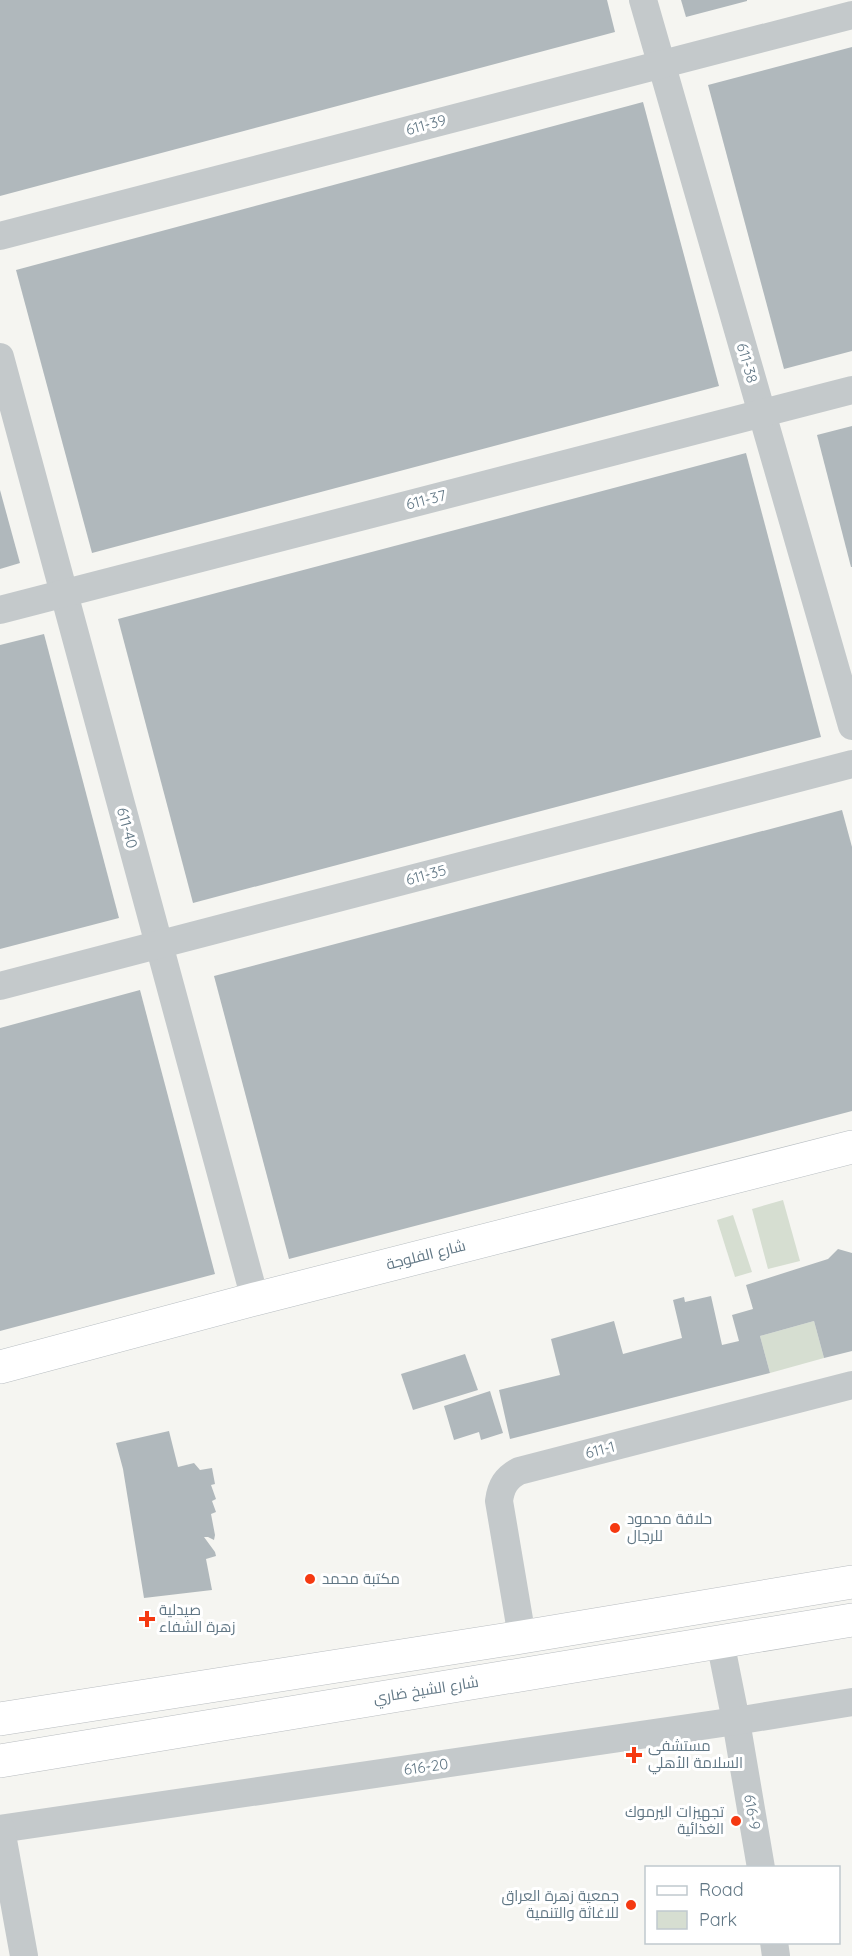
<svg xmlns="http://www.w3.org/2000/svg" width="852" height="1956" font-family="Quicksand,Cairo,sans-serif">
	<style>
		.green { fill: #d6ded1 }
		.building { fill: #b0b8bc }
		.lines { fill: none; stroke-linecap: round; stroke-linejoin: round }
		.secondary-casing { stroke: #b8bec2; stroke-width: 34 }
		.primary-casing { stroke: #b9bdc0; stroke-width: 34 }
		.street { stroke: #c4c9cb; stroke-width: 28 }
		.secondary { stroke: #fff; stroke-width: 33 }
		.primary { stroke: #fff; stroke-width: 33 }
		.poi-dot { fill: #f53911; stroke: #fff; stroke-width: 2 }
		.labels { text-anchor: middle; stroke-width: 6; stroke-linejoin: round; paint-order: stroke }
		.street-label { font-size: 15px; fill: #617785; stroke: #fff }
		.poi-label { font-size: 15px; fill: #617785; stroke: #fff; text-anchor: start }
	</style>
	<rect width="100%" height="100%" fill="#f5f5f1"/>
	<g class="green">
		<polygon points="783,1200 800,1261 768,1269 752,1209"/>
		<polygon points="733,1215 752,1272 735,1277 717,1220"/>
		<polygon points="814,1321 824,1358 770,1373 760,1336"/>
	</g>
	<g class="building">
		<polygon points="0,0 607,0 615,32 0,196"/>
		<polygon points="681,0 747,0 747,1 686,17"/>
		<polygon points="852,47 852,351 784,369 708,85"/>
		<polygon points="643,102 719,386 92,553 16,270"/>
		<polygon points="852,426 852,567 851,567 817,435"/>
		<polygon points="746,453 821,737 193,903 118,619"/>
		<polygon points="0,490 20,563 0,569"/>
		<polygon points="44,634 119,918 0,949 0,645"/>
		<polygon points="842,810 852,847 852,1111 289,1259 214,976"/>
		<polygon points="140,990 215,1274 0,1331 0,1028"/>
		<polygon points="838,1249 852,1253 852,1351 824,1358 814,1321 760,1336 770,1373 510,1439 499,1390 560,1375 551,1339 614,1321 623,1354 682,1338 673,1300 684,1297 685,1302 711,1296 722,1345 739,1341 732,1315 753,1309 746,1285 828,1259"/>
		<polygon points="465,1354 478,1390 413,1410 401,1374"/>
		<polygon points="490,1391 503,1433 481,1440 479,1432 454,1440 444,1406"/>
		<polygon points="169,1431 178,1467 194,1463 200,1470 212,1468 215,1484 211,1485 216,1499 212,1501 216,1512 211,1514 215,1535 214,1540 208,1537 204,1537 215,1552 216,1556 206,1559 212,1590 144,1598 123,1469 116,1443"/>
	</g>
	<g class="lines">
		<g class="secondary-casing">
			<polyline id="secondary" points="0,1367 255,1299 852,1147"/>
		</g>
		<g class="primary-casing">
			<g id="primary">
				<polyline points="0,1719 522,1637 852,1582"/>
				<polyline points="0,1761 852,1620"/>
			</g>
		</g>
		<g class="street">
			<polyline points="643,0 852,726"/>
			<polyline points="0,236 852,15"/>
			<polyline points="0,357 255,1299"/>
			<polyline points="0,610 852,390"/>
			<polyline points="0,986 852,764"/>
			<path d="M522,1637L499,1501C501,1486 506,1478 519,1471L852,1385"/>
			<polyline points="720,1641 736,1721 761,1868"/>
			<polyline points="0,1829 736,1721 852,1702"/>
			<polyline points="1,1829 24,1956"/>
			<polyline points="774,1942 776,1956"/>
		</g>
		<use href="#secondary" class="secondary"/>
		<use href="#primary" class="primary"/>
	</g>
	<g class="poi-dot">
		<circle cx="615" cy="1528" r="6"/>
		<circle cx="310" cy="1579" r="6"/>
		<path d="M144 1610h6v6h6v6h-6v6h-6v-6h-6v-6h6z"/>
		<path d="M631 1746h6v6h6v6h-6v6h-6v-6h-6v-6h6z"/>
		<circle cx="736" cy="1821" r="6"/>
		<circle cx="631" cy="1905" r="6"/>
	</g>
	<g class="labels">
		<g class="street-label">
			<text transform="translate(426 125) rotate(-15)" y="5">611-39</text>
			<text transform="translate(747 363) rotate(74)" y="5">611-38</text>
			<text transform="translate(426 500) rotate(-14)" y="5">611-37</text>
			<text transform="translate(127 828) rotate(75)" y="5">611-40</text>
			<text transform="translate(426 875) rotate(-15)" y="5">611-35</text>
			<text transform="translate(426 1255) rotate(-14)" y="5">شارع الفلوجة</text>
			<text transform="translate(600 1450) rotate(-14)" y="5">611-1</text>
			<text transform="translate(426 1690) rotate(-9)" y="5">شارع الشيخ ضاري</text>
			<text transform="translate(426 1767) rotate(-8)" y="5">616-20</text>
			<text transform="translate(752 1812) rotate(80)" y="5">616-9</text>
		</g>
		<g class="poi-label">
			<text x="627" y="1524">حلاقة محمود<tspan x="627" dy="17">للرجال</tspan></text>
			<text x="322" y="1584">مكتبة محمد</text>
			<text x="159" y="1615">صيدلية<tspan x="159" dy="17">زهرة الشفاء</tspan></text>
			<text x="648" y="1751">مستشفى<tspan x="648" dy="17">السلامة الأهلي</tspan></text>
			<text x="724" y="1817" text-anchor="end">تجهيزات اليرموك<tspan x="724" dy="17">الغذائية</tspan></text>
			<text x="619" y="1901" text-anchor="end">جمعية زهرة العراق<tspan x="619" dy="17">للاغاثة والتنمية</tspan></text>
		</g>
	</g>
	<rect x="645" y="1866" width="195" height="78" fill="#ffffff" stroke="#c0c9ce" stroke-width="1.5"/>
	<rect x="657" y="1886" width="30" height="9" fill="#ffffff" stroke="#c0c9ce" stroke-width="1.5"/>
	<text x="699" y="1896" font-size="18" fill="#617785">Road</text>
	<rect x="657" y="1911" width="30" height="18" fill="#d6ded1" stroke="#c0c9ce" stroke-width="1.5"/>
	<text x="699" y="1926" font-size="18" fill="#617785">Park</text>
</svg>
